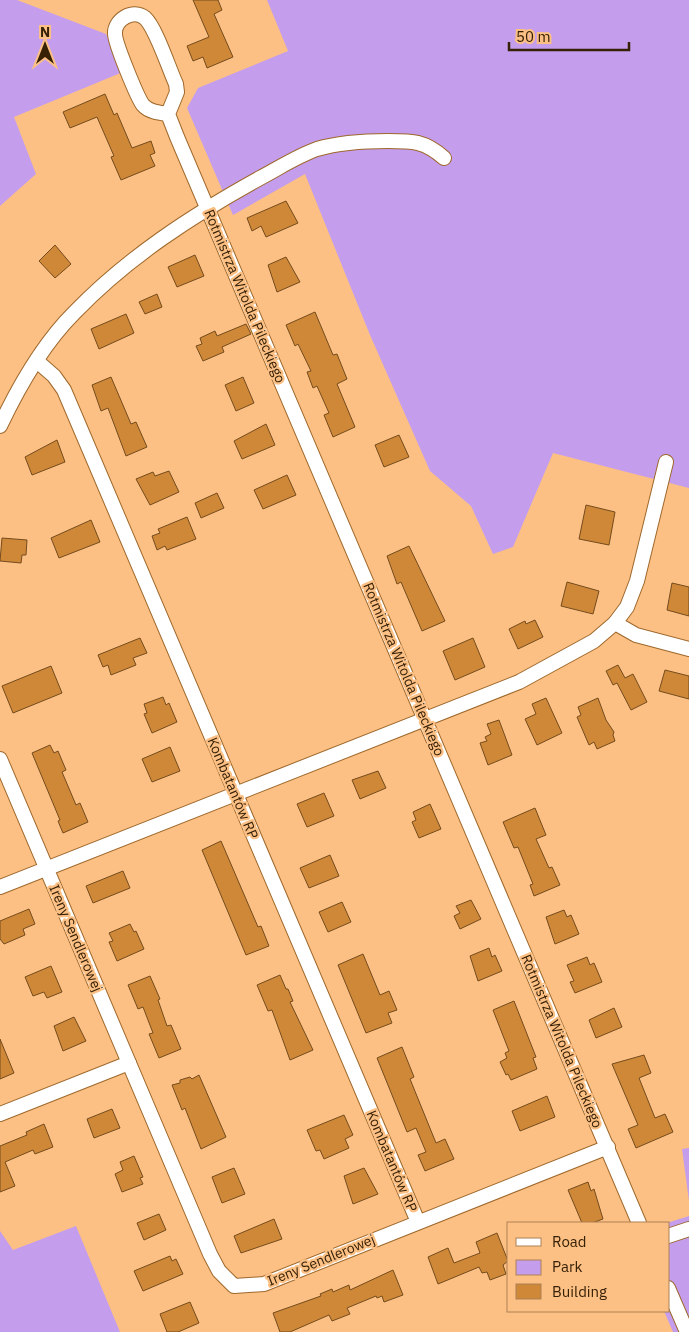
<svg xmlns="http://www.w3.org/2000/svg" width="689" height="1332" font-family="'IBM Plex Sans',sans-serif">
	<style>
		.green { fill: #c49eed }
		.building { fill: #cf8838; stroke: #744b1d }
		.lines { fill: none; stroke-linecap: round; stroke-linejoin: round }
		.street-casing { stroke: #9e682c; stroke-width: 16 }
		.street { stroke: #fff; stroke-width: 14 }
		.labels { text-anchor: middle; stroke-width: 4.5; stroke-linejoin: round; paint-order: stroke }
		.street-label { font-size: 14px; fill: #362006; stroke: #fcc084 }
	</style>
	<rect width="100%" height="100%" fill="#fcc084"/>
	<g class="green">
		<polygon points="0,0 17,0 106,34 123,72 14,117 36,174 0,206"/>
		<polygon points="267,0 689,0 689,488 553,453 513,547 493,554 471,506 430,471 370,335 305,174 233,215 187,108 198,88 288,51"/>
		<polygon points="689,1148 689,1201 682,1149"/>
		<polygon points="689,1216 689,1332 673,1332 664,1311 668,1311 667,1223"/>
		<polygon points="76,1226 120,1332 0,1332 0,1231 13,1250"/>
	</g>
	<g class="building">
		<polygon points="193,0 218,0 222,10 214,14 233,57 207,68 203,57 193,61 187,46 209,37"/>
		<polygon points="105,94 114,115 117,113 132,148 151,141 155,153 150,155 155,166 121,180 111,157 114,156 97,117 70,128 63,112"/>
		<polygon points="286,201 298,223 266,237 261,226 252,231 247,218"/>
		<polygon points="55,245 71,264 55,278 39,261"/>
		<polygon points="195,255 204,276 177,287 168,267"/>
		<polygon points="286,257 300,282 277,292 268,265"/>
		<polygon points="157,294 162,307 145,314 139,302"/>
		<polygon points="315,312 333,355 337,354 347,379 337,384 355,427 333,437 324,415 329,413 317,386 313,388 307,372 311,371 298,344 295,346 286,325"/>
		<polygon points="126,314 134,333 99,349 91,329"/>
		<polygon points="246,324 251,334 222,347 224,352 203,361 196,346 202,344 200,338 215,331 217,336"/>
		<polygon points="111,377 131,424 136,422 147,447 126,456 108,408 101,411 92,385"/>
		<polygon points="243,377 254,403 236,411 225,385"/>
		<polygon points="266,424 275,445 242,459 234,441"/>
		<polygon points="399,435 409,457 384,467 375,445"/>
		<polygon points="57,440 65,462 32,475 25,457"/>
		<polygon points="169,471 179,492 150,505 136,479 153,472 155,476"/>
		<polygon points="287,475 296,495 263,509 254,490"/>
		<polygon points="217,493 224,508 201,518 195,503"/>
		<polygon points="586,505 615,512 609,545 579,539"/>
		<polygon points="187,517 196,539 167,550 165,546 157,550 152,536 160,533 158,529"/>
		<polygon points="91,520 100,542 59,558 51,538"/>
		<polygon points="2,538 27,540 26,555 22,555 21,563 0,561"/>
		<polygon points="409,546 445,621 422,631 401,582 397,584 387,556"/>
		<polygon points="567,582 599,591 593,614 561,606"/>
		<polygon points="672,583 689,587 689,616 667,610"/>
		<polygon points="535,620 543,637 518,649 509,629 525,621 526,624"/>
		<polygon points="140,638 147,653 133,658 136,665 111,675 108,665 103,667 98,655"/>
		<polygon points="473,638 485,667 455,680 443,651"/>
		<polygon points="618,665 625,678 633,674 647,702 631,710 617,683 613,685 606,671"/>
		<polygon points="51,666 62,693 13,713 2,686"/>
		<polygon points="665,670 689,676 689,699 659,691"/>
		<polygon points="163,697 166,705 169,703 177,722 152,733 144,714 147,713 144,704"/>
		<polygon points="546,698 562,733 537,745 525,719 536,714 532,704"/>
		<polygon points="598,698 606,720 614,732 613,735 615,741 597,749 594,742 589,745 577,717 581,715 578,707"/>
		<polygon points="499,720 512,755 488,765 480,743 487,741 485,737 491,734 487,724"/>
		<polygon points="50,745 54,753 58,751 66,770 62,772 76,805 80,803 88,822 63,833 58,821 60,820 32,753"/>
		<polygon points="170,747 180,771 152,782 142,759"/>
		<polygon points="378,771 386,788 360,799 352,780"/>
		<polygon points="324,793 334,816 307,827 297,804"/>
		<polygon points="430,804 441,829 419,838 412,822 416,820 413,812"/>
		<polygon points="535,808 546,835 536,839 549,868 552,867 560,885 534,896 530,885 533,884 518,847 514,848 503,822"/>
		<polygon points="221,841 258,927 261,926 269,946 246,955 202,850"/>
		<polygon points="330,855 339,876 309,888 300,868"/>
		<polygon points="123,871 130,888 93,903 86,886"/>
		<polygon points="471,900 481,919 460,929 454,916 460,913 456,906"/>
		<polygon points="342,902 351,922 328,932 319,912"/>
		<polygon points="29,909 35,924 23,929 25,935 4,944 0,939 0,921"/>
		<polygon points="564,910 567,917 571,915 579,934 555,944 546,917"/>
		<polygon points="130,924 134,932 136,931 144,949 117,961 109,942 113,941 109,933"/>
		<polygon points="489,948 492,957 495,955 502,971 478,981 470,956"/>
		<polygon points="363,954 380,995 389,991 397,1010 388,1013 392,1023 366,1033 338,965"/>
		<polygon points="587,957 590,965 594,963 602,982 575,993 570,982 574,981 567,965"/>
		<polygon points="51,966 62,992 47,998 44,992 33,996 25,977"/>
		<polygon points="280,975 286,989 288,989 293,1001 290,1002 313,1050 290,1060 272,1010 268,1011 257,985"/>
		<polygon points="150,976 160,999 158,1000 167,1026 171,1025 181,1049 159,1058 149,1034 153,1033 143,1007 138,1009 128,985"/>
		<polygon points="514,1001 536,1057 533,1058 537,1069 511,1080 508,1074 506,1075 500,1062 507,1058 505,1053 509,1051 493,1010"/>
		<polygon points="614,1008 622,1027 596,1038 589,1020"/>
		<polygon points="74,1017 86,1041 63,1051 54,1026"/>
		<polygon points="0,1039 14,1073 0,1079"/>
		<polygon points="402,1047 414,1077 410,1079 436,1143 445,1139 454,1159 425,1171 418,1155 426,1152 416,1128 407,1132 377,1058"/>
		<polygon points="644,1055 651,1073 639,1078 655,1118 665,1114 673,1132 636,1148 628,1129 638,1125 612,1064"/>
		<polygon points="199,1075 226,1137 201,1149 185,1108 182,1110 172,1085 180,1083 180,1080 190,1077 192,1079"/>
		<polygon points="547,1096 555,1117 520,1131 512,1111"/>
		<polygon points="112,1109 120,1128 94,1138 87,1119"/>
		<polygon points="344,1115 353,1135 345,1139 349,1148 324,1159 320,1150 316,1151 307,1130"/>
		<polygon points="44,1124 53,1147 35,1154 33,1150 5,1162 15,1186 0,1192 0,1146 27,1135 26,1132"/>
		<polygon points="134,1156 143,1177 140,1178 143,1184 122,1192 115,1174 123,1170 120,1162"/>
		<polygon points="234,1168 245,1194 222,1203 212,1177"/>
		<polygon points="364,1168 378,1194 353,1204 344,1176"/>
		<polygon points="588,1182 591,1191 594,1189 603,1219 592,1223 582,1223 568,1190"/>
		<polygon points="159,1214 166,1230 144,1240 137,1223"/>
		<polygon points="274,1219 282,1239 241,1253 234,1236"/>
		<polygon points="497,1233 508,1261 503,1265 506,1274 490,1280 487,1272 482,1273 479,1267 438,1284 428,1257 448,1248 454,1263 480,1253 476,1242"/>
		<polygon points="170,1256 172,1261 176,1259 183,1274 143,1291 134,1271"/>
		<polygon points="393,1270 403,1295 384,1302 382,1296 377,1298 376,1296 347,1308 350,1314 332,1321 329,1315 290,1332 280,1332 273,1313 321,1296 320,1294 332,1289 333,1292 349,1285 350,1290"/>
		<polygon points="190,1302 199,1323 178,1332 167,1332 160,1314"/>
	</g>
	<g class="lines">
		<g class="street-casing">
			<g id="street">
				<path d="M168,114C160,113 149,112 143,105C137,97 115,43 115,34C114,20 133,8 145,18C156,28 169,69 176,84L177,92L168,114L177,137L639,1223"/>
				<polyline points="38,362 54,376 64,390 418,1222"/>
				<path d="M0,426C18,388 44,343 74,313C128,257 193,215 260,178C279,168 297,156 317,149C341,142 364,141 388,141C413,141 425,141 444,158"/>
				<polyline points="615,623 627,607 637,581 666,462"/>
				<polyline points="0,759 210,1254 219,1271 234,1286 264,1284 608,1147"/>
				<polyline points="0,887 519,682 594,641 615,623 636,635 689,649"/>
				<polyline points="0,1114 129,1063"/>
				<polyline points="668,1236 689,1229"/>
				<polyline points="668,1288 687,1332"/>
			</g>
		</g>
		<use href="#street" class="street"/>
	</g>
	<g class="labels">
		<g class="street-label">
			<text transform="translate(245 296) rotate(67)" y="5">Rotmistrza Witolda Pileckiego</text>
			<text transform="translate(404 669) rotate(67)" y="5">Rotmistrza Witolda Pileckiego</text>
			<text transform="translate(233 788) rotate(67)" y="5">Kombatantów RP</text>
			<text transform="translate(76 938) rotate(67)" y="5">Ireny Sendlerowej</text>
			<text transform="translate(562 1041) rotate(67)" y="5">Rotmistrza Witolda Pileckiego</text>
			<text transform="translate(392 1161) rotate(67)" y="5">Kombatantów RP</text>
			<text transform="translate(321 1260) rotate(-22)" y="5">Ireny Sendlerowej</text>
		</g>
	</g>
	<rect x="507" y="1222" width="162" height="90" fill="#fcc084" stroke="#ad8052"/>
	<rect x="516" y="1238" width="25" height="8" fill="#ffffff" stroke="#ad8052"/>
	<text x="552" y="1247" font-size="15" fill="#362006">Road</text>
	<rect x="516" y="1260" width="25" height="15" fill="#c49eed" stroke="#ad8052"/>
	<text x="552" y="1272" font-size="15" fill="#362006">Park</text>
	<rect x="516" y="1284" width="25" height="15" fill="#cf8838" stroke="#ad8052"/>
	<text x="552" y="1297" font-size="15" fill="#362006">Building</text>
	<g transform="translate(45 45)" stroke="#fcc084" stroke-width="4" paint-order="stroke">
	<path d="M0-4L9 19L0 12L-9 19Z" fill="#362006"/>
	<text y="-8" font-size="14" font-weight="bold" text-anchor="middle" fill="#362006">N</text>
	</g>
	<path d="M509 42v8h120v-8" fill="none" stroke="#362006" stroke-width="2.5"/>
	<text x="516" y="42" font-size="15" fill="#362006" stroke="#fcc084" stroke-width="4" paint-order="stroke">50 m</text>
</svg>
